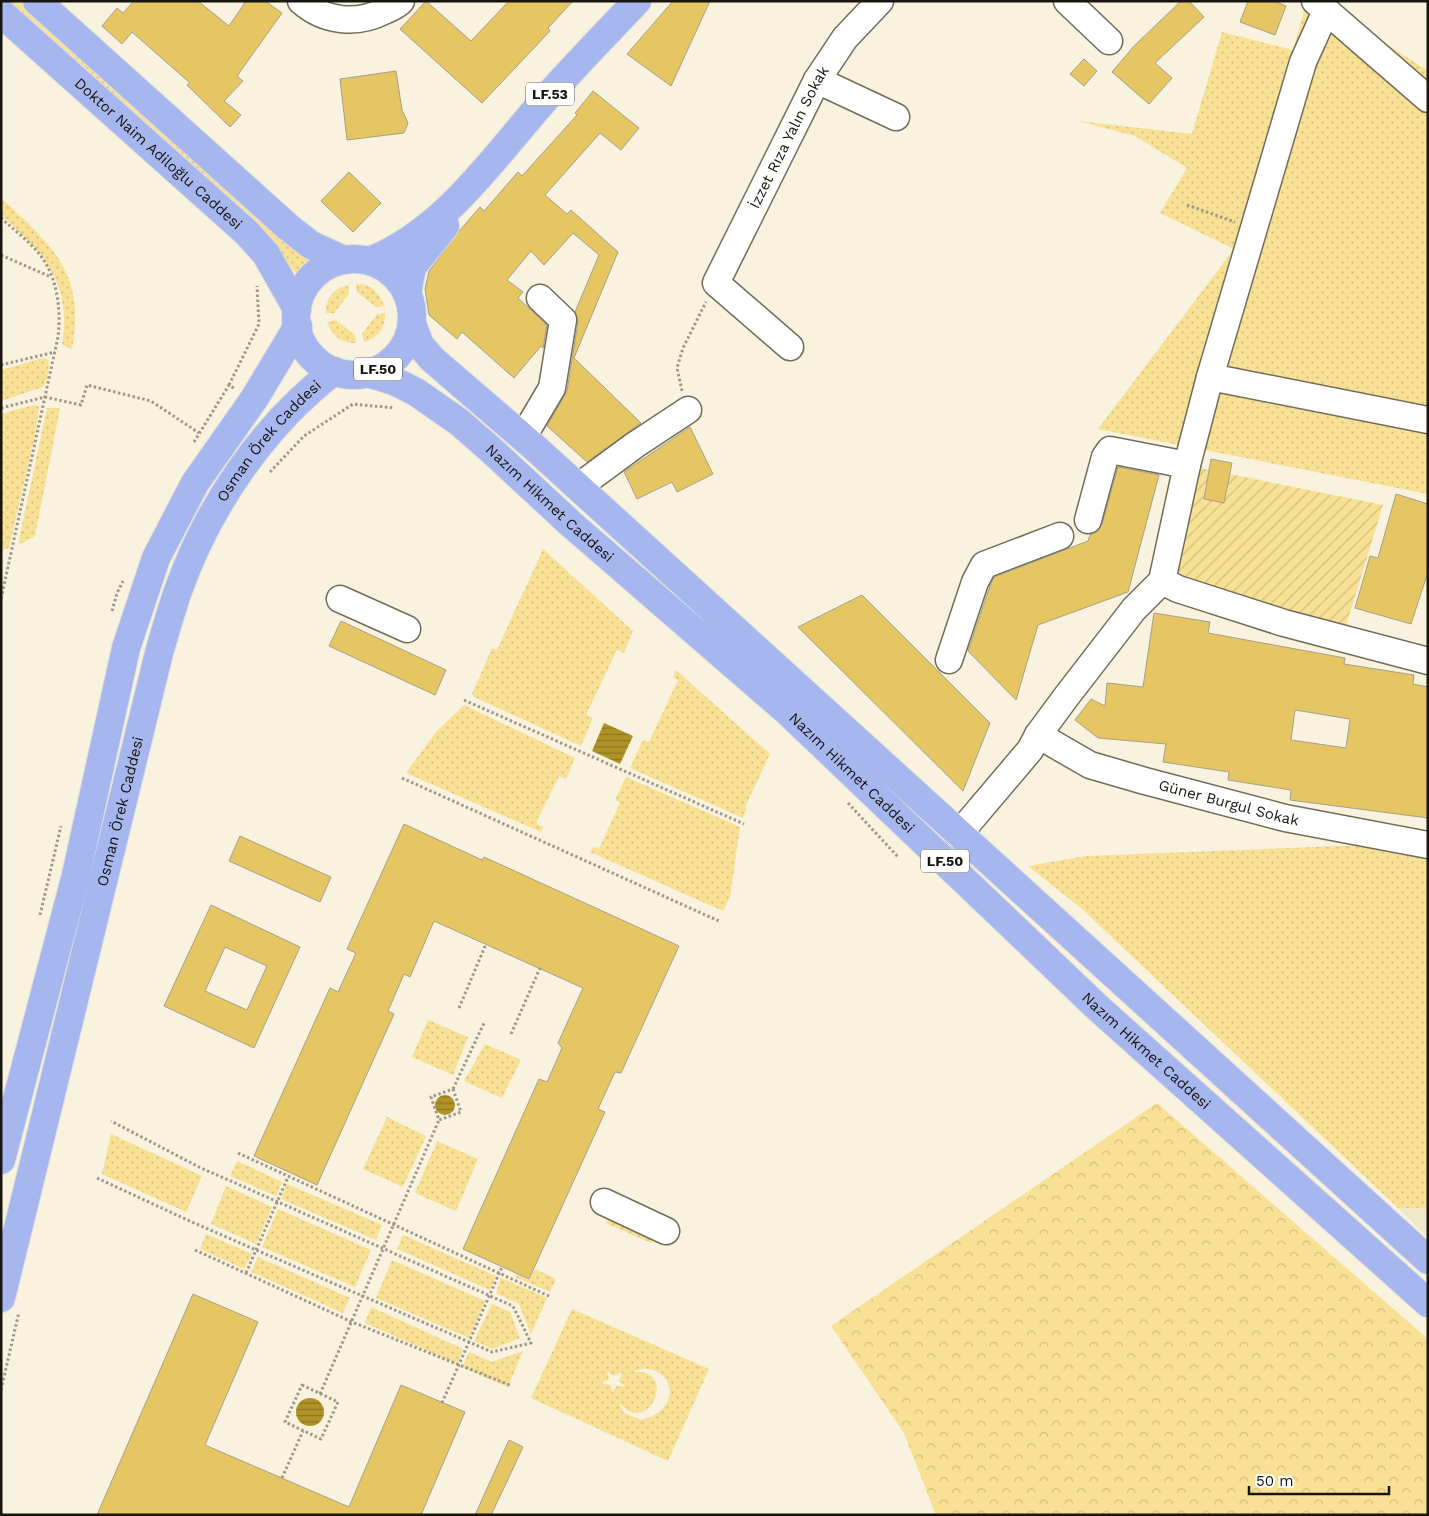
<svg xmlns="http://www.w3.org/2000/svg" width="1429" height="1516" font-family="'Work Sans',sans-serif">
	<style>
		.built { fill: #f1e8cc }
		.grass { fill: url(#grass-dots); fill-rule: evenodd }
		.forest { fill: url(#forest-crowns) }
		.garden { fill: url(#garden-furrows) }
		.water { fill: url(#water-rules) }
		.building { fill: #e5c663; stroke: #a6a08d; fill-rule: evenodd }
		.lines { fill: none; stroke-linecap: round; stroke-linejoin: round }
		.minor-casing { stroke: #726c5a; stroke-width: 29 }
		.major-casing { stroke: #dfdedd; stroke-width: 30 }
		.path { stroke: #9e998a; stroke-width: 3; stroke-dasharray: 2.5 2.5; stroke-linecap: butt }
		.minor { stroke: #fff; stroke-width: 26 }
		.major { stroke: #a6b6ee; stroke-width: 28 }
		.labels { text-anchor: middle; stroke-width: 5; stroke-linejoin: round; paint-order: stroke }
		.shield { fill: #fff; stroke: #5d5b56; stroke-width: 1 }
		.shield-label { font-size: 14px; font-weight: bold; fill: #17150e }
		.street-label { font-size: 15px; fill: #17150e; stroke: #fff }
	</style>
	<defs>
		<pattern id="grass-dots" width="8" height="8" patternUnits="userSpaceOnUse" patternTransform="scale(1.25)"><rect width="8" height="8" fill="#f8e094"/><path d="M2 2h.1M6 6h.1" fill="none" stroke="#d4bf7e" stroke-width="1.8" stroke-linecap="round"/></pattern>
		<pattern id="forest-crowns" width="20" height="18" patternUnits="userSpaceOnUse" patternTransform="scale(1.25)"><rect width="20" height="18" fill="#f8e094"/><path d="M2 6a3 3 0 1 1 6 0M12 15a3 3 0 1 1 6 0" fill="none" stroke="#d4bf7e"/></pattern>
		<pattern id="garden-furrows" width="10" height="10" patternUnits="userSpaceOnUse" patternTransform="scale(1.25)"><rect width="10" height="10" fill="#f8e094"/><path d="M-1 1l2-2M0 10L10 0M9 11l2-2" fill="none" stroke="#d4bf7e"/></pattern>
		<pattern id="water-rules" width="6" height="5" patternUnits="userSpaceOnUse" patternTransform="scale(1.25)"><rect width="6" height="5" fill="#af9228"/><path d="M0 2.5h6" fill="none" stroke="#8d7621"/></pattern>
	</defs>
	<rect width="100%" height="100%" fill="#f9f2de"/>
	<polygon class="built" points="1398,1208 1428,1208 1428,1238"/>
	<g class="grass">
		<polygon points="6,1 21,1 187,152 315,257 296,273 246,221"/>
		<polygon points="1307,1 1321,1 1428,71 1428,494 1098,429 1234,249 1160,213 1187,168 1135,136 1078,121 1192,134 1222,32 1293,50"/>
		<path d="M1,198C52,245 86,273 72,349L62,345C72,282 44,254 1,215Z"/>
		<path d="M356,284C371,284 380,292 384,306L376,307L357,292Z"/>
		<path d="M348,285L349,294L334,313H326C325,299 334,288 348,285Z"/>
		<path d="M385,313C386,327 378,338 364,342L362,334L377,314Z"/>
		<path d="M336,320L355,335L356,343C342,344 331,335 327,322Z"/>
		<polygon points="43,358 49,360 48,377 43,387 1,401 1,370"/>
		<polygon points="34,405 39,406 36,431 9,548 1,550 1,414"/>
		<polygon points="47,408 60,408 35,536 18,545"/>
		<polygon points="543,549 633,631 624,653 617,650 586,715 593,718 581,746 474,697 472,694 492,648 497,650"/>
		<polygon points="676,670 770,754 745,807 747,808 743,818 630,768 643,740 649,742 678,680 673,677"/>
		<polygon points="464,705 575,758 566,779 559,776 536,823 543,827 541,832 406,773 436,732"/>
		<polygon points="626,777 740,827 730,897 723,911 590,852 593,847 599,849 620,803 615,800"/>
		<polygon points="1416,843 1428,846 1428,1208 1398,1208 1081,908 1028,866 1086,856"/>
		<polygon points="428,1020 468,1037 453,1075 412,1057"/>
		<polygon points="485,1044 521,1060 502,1098 464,1081"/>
		<polygon points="387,1117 426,1136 403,1187 363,1169"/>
		<polygon points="111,1134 202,1176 186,1212 102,1174"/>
		<polygon points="437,1141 478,1159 456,1211 415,1193"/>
		<polygon points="237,1161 282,1182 276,1196 230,1176"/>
		<polygon points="287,1184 382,1225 376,1240 281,1199"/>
		<polygon points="226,1186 272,1207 256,1244 211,1224"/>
		<polygon points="278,1209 371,1250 355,1287 262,1247"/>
		<polygon points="206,1234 252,1254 244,1269 200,1249"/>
		<polygon points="403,1235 496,1276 490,1290 397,1249"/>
		<polygon points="258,1257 350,1298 343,1313 251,1272"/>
		<polygon points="392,1260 485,1301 469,1338 376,1298"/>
		<polygon points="535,1269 556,1279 550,1292 515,1277 517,1274 529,1280"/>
		<polygon points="501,1278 547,1298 531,1334 519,1304 496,1293"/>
		<polygon points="492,1304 510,1312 520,1338 493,1349 474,1341"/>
		<polygon points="371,1307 463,1349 457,1364 365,1323"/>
		<path d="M572,1309L709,1369L668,1461L531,1398ZM640,1369C677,1366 682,1412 641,1420L624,1413L618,1401C648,1441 680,1368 633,1372ZM607,1371L614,1376L622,1372L619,1381L625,1386H616L613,1393L610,1385L601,1383L609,1379Z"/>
		<polygon points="523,1351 508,1387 462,1367 469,1352 492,1362"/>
	</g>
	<polygon class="forest" points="1157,1103 1428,1339 1428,1515 936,1515 904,1433 831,1326"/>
	<g class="garden">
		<polygon points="1190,466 1383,505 1342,639 1178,589 1163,558"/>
		<polygon points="609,1218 654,1238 651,1243 606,1223"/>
	</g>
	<g class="water">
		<polygon points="604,723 633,736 620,764 592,751"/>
		<circle cx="445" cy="1105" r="10"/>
		<circle cx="310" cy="1412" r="14"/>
	</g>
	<g class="building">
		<polygon points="134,1 198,1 229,26 246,1 265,1 282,13 237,76 243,81 224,101 241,115 230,127 187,85 190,83 132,32 122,44 102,26 117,8 123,13"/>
		<polygon points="426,1 471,41 509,1 573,1 548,28 550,31 482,103 400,29"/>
		<polygon points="673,1 710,1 671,86 627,54"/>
		<polygon points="1181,1 1189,1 1204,17 1155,63 1172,78 1149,104 1112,72 1134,46"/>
		<polygon points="1248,1 1274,1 1286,6 1275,35 1240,22"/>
		<polygon points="1084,59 1097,71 1084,86 1070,74"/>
		<polygon points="396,71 402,110 408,123 404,133 347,140 340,79"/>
		<polygon points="593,91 639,128 621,150 600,133 545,195 567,214 571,210 618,252 574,358 641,423 587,462 547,426 567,391 578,322 575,312 599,255 573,233 544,265 531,251 507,280 523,292 518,298 547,325 543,348 541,346 514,378 462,332 457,339 429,315 425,289 429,271 460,230 480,207 484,211 518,172 522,176 577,115 575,113"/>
		<polygon points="349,172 381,203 353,232 321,201"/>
		<polygon points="690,427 713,474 677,492 672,482 637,499 624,472"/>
		<polygon points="1211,459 1232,463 1224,503 1204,499"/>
		<polygon points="1118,467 1159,475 1128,592 1038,625 1016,700 968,651 990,586 994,577 1088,541 1090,535 1098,531 1102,524"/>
		<polygon points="1396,494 1428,504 1428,572 1411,624 1355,608 1370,556 1378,558"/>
		<polygon points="862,595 990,723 963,791 798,627"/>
		<path d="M1154,613L1210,622L1208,633L1345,658L1344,664L1414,675L1413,684L1428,687V818L1290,800L1291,790L1228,780L1229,772L1163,762L1166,744L1098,738L1075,720L1091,699L1105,706L1107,683L1143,687ZM1295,710L1350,719L1346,748L1291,740Z"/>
		<polygon points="341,621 446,670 435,695 329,646"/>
		<polygon points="404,824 482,860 484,857 679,946 621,1073 615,1072 598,1109 605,1112 529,1279 463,1249 539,1079 547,1082 562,1048 558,1043 583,988 434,921 410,977 404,974 388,1011 394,1014 317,1185 254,1156 330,988 338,992 356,953 347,949"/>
		<polygon points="240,836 331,877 320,902 229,861"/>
		<path d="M211,905L300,947L254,1048L164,1006ZM225,947L267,966L247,1010L205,991Z"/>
		<polygon points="193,1294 258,1322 205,1445 349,1507 401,1385 465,1412 421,1515 97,1515"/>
		<polygon points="509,1440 523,1447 503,1490 491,1515 475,1515"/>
	</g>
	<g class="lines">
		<g class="minor-casing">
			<g id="minor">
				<path d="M301,1C325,22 357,25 384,11C390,8 397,6 401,1"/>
				<polyline points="1067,1 1109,41"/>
				<polyline points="1315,1 1428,99"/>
				<polyline points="817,80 896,117"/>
				<path id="s1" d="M790,347L716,283L817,80L845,38L880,1"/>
				<polyline points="1210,377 1428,420"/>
				<polyline points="523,437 552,388 563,320 540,298"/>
				<polyline points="578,487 635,445 688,410"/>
				<polyline points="1088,520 1105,457 1110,450 1187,465"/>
				<polyline points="1162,581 1178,589 1284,623 1428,661"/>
				<polyline points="340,599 407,629"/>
				<polyline points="949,660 975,582 984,565 1060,536"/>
				<path id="s2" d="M1038,735L1090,765L1145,781L1285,818L1428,845"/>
				<polyline points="958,835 1030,750 1038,735 1066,697 1134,609 1162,581 1187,465 1210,377 1303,62 1326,11"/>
				<polyline points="604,1202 666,1231"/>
			</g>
		</g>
		<g class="major-casing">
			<g id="major">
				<polyline points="37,1 288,227 311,245 344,260"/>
				<path id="s3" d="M1,13L246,232L266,254L297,309"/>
				<circle cx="354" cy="317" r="58"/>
				<path d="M370,261C444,231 490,162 541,104C572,68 605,35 637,1"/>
				<polyline points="407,294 412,267 445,226"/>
				<polyline points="412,324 420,345 432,359 534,447 1428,1260"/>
				<path id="s4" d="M368,373L394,381L416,392L459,422L490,449L571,524L788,712L1097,1007L1428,1303"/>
				<polyline points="1,1160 76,875 126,648 156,558 195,483 254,399 298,326"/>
				<path id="s5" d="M1,1298L159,653C165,632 171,611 178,591C208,506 263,426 334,371"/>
			</g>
		</g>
		<g class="path">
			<polyline points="1187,205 1235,222"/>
			<path d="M1,218C15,231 32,243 43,259C58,281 61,312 58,337L1,599"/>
			<polyline points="1,255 51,277"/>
			<polyline points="1,365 55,352"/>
			<polyline points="229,385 259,324 257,286"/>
			<polyline points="682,391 677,368 683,348 706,302"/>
			<polyline points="1,408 45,397 81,405 87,385 151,401 199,433"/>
			<polyline points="194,442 229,385 235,389"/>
			<polyline points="270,472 304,436 353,404 394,408"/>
			<polyline points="112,611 117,593 123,581"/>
			<polyline points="464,700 744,824"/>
			<polyline points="402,778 721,922"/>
			<polyline points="848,803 899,858"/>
			<polyline points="40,915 61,826"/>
			<polyline points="459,1008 486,944"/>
			<polyline points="511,1034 540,968"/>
			<polygon points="453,1089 461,1112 439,1120 431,1097"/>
			<polyline points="453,1089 484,1023"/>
			<polyline points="238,1153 551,1297"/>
			<polyline points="97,1178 194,1223 492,1352 531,1343 513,1306 199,1167 111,1121"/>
			<polyline points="195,1250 352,1322 512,1386"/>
			<polyline points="246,1273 288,1177"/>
			<polygon points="302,1385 338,1402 321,1439 285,1422"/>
			<polyline points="1,1390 19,1312"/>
			<polyline points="320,1394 439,1120"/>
			<polyline points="442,1403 502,1267"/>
			<polyline points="282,1478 303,1431"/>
		</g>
		<use href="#minor" class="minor"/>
		<use href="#major" class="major"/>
	</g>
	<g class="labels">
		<g class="shield">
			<rect x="526" y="82.5" width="48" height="23" rx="4"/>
			<rect x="354" y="357.5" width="48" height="23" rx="4"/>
			<rect x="921" y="849.5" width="48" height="23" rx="4"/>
		</g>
		<g class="shield-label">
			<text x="550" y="99">LF.53</text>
			<text x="378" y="374">LF.50</text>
			<text x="945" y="866">LF.50</text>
		</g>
		<g class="street-label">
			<text dy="5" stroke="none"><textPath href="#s1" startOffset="261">İzzet Rıza Yalın Sokak</textPath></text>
			<text dy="5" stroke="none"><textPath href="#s3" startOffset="211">Doktor Naim Adiloğlu Caddesi</textPath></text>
			<text dy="5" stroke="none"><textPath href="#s5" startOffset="906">Osman Örek Caddesi</textPath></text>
			<text dy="5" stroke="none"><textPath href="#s4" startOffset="226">Nazım Hikmet Caddesi</textPath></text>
			<text dy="5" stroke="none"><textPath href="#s4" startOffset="631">Nazım Hikmet Caddesi</textPath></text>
			<text dy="5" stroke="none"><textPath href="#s2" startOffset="204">Güner Burgul Sokak</textPath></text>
			<text dy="5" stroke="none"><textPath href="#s5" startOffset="501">Osman Örek Caddesi</textPath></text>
			<text dy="5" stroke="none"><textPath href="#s4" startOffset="1036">Nazım Hikmet Caddesi</textPath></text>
		</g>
	</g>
	<rect width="1429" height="1516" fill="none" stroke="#17150e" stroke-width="5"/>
	<path d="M1249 1486v8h140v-8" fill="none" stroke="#17150e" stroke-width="2.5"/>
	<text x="1256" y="1486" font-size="15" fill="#17150e" stroke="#ffffff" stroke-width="4" paint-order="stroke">50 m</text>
</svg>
